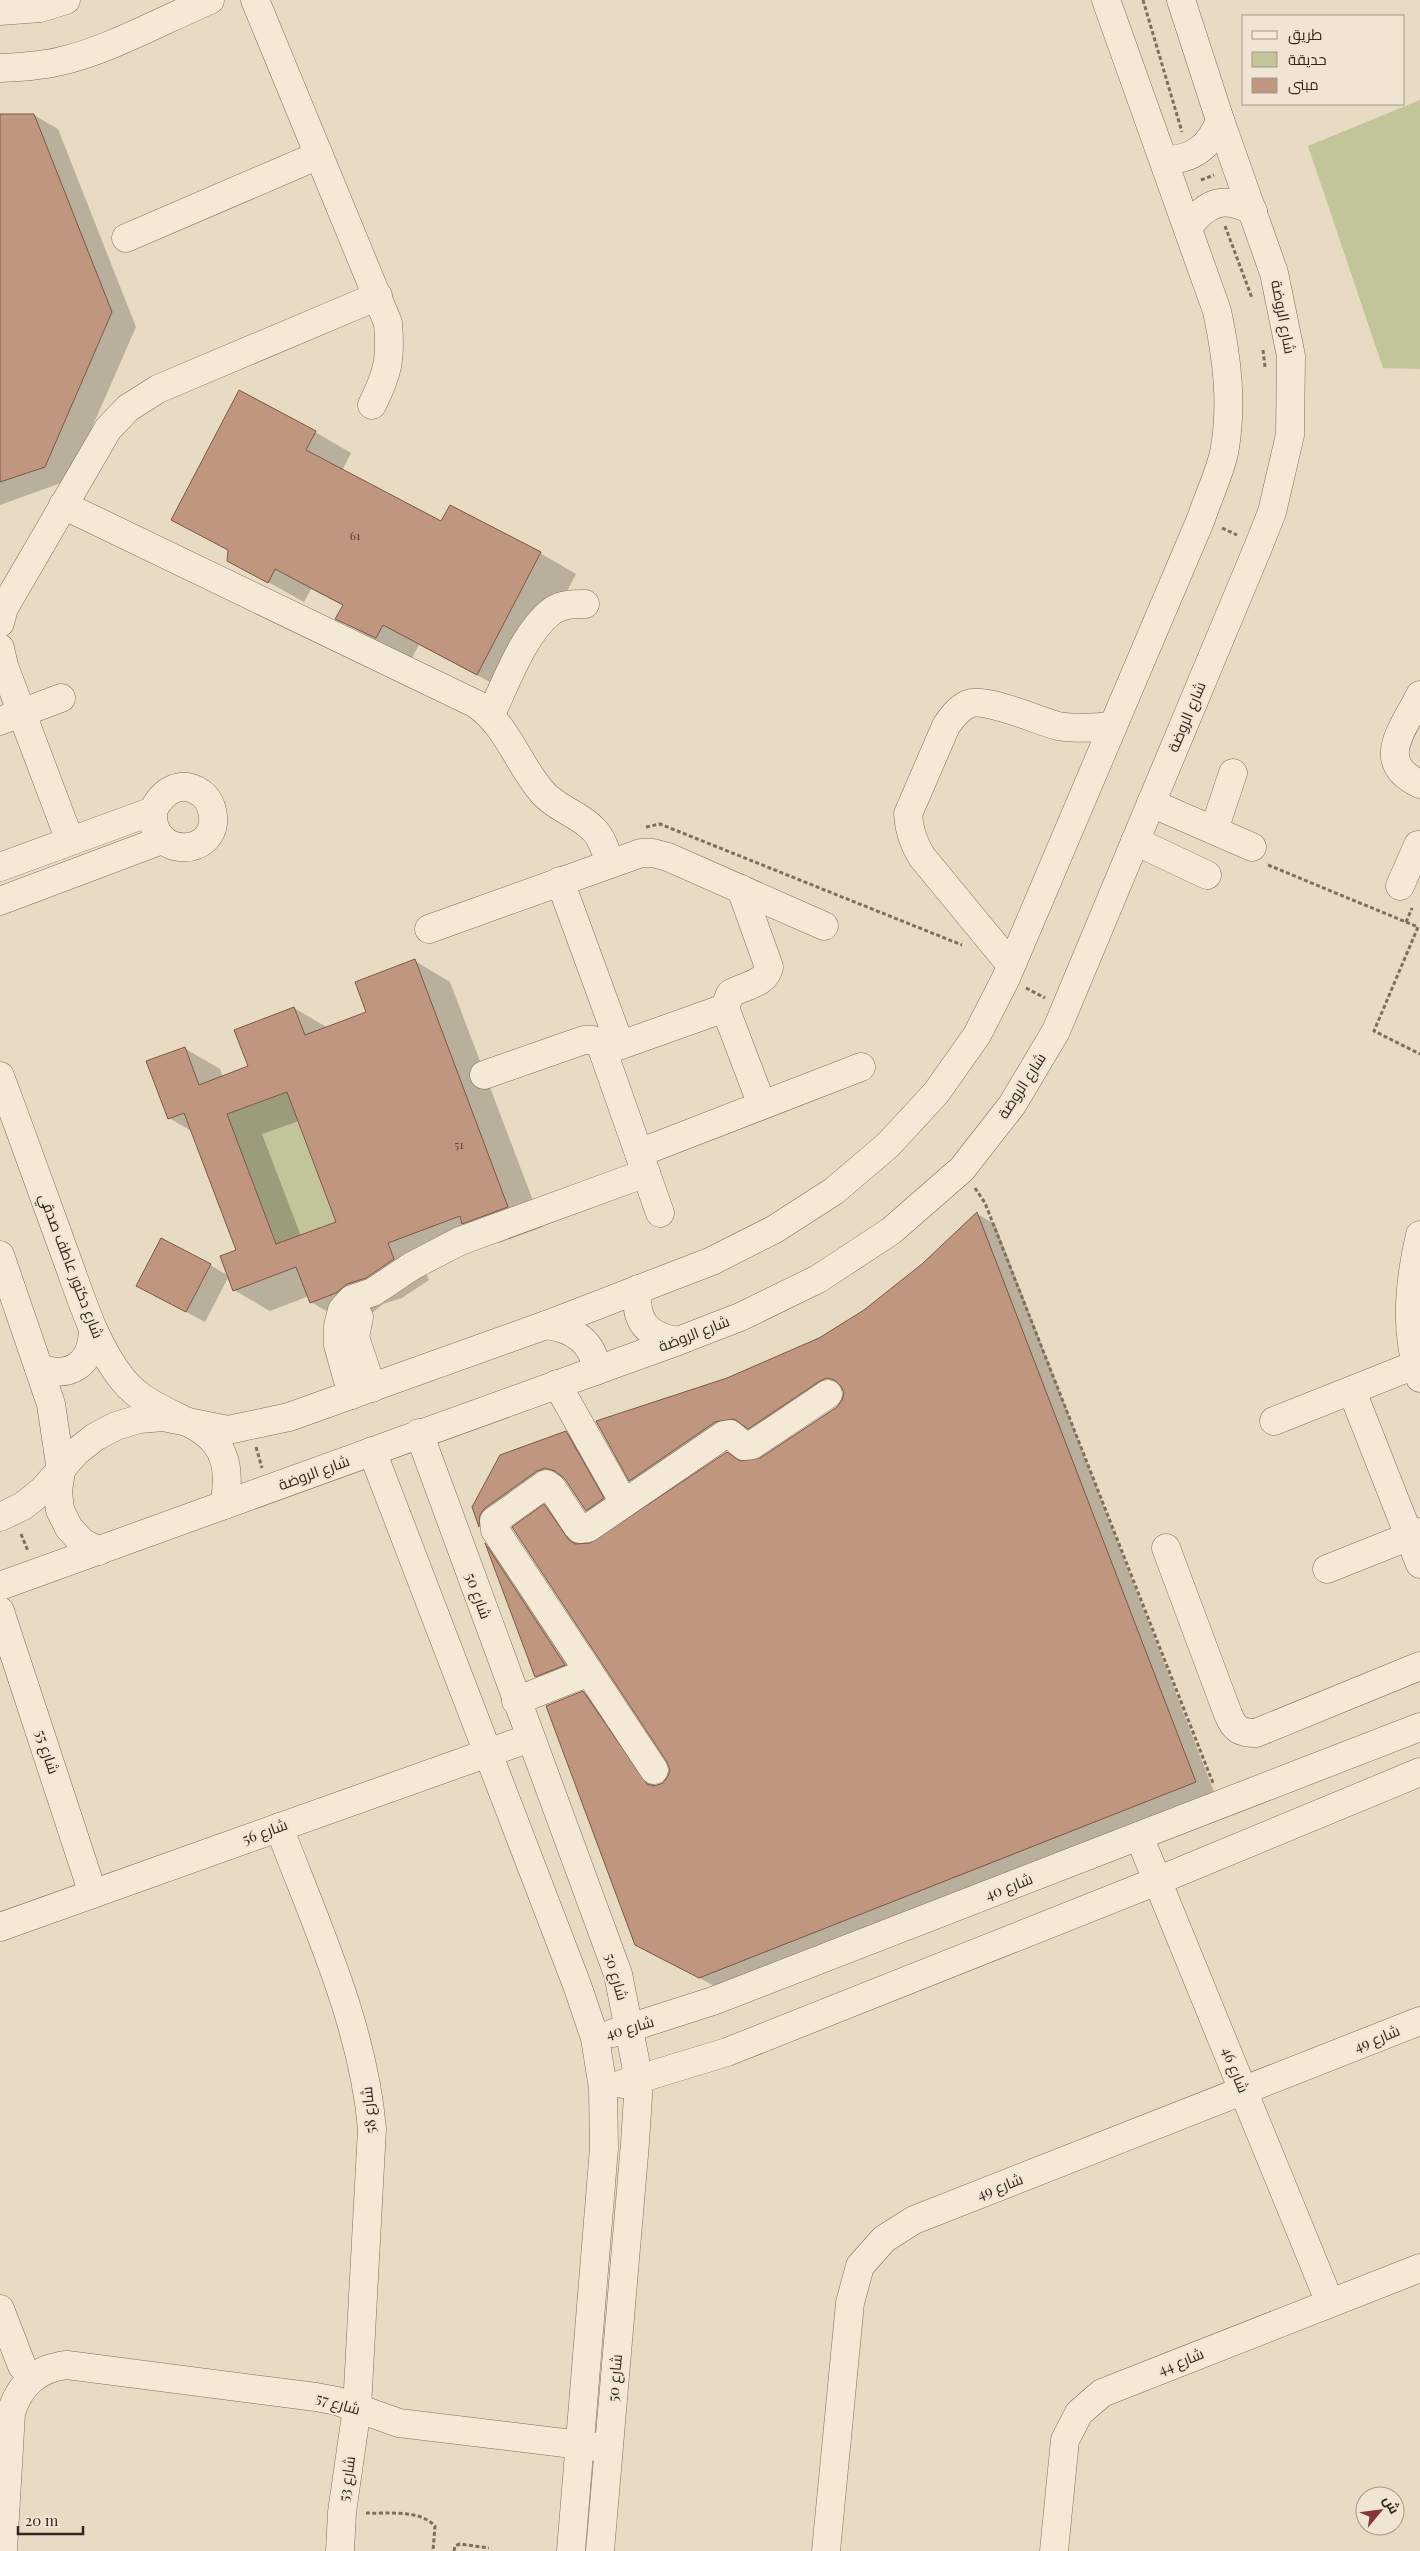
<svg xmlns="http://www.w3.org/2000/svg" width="1420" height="2551" font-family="'Playfair Display',Cairo,serif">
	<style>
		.green { fill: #c2c499 }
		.shadow { fill: #0003; fill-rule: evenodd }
		.building { fill: #c1967e; stroke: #7b5846; fill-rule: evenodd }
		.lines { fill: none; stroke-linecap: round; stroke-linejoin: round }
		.minor-casing { stroke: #806d5d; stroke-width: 29 }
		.path { stroke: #806d5d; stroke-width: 3; stroke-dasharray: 4 2.5; stroke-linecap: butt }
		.minor { stroke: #f4e9d6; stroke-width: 28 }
		.labels { text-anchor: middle; stroke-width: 4; stroke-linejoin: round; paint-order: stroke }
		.number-label { font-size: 12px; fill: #554337 }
		.street-label { font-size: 15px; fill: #31271f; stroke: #f0e5d2 }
	</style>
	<rect width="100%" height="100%" fill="#e7dbc4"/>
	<g class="green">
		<polygon points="1420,100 1420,369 1383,368 1308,146"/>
		<polygon points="287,1092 336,1222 276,1244 227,1114"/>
	</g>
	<g class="shadow">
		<polygon points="0,115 34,115 58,129 136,327 69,480 0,505"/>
		<polygon points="315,432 351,453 342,471 442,523 540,553 576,574 513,694 419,645 412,658 373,639 337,618 344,606 311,589 304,602 228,560 229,551 173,519"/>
		<path d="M415,961L450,982L543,1227L499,1243L490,1238L423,1264L429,1280L402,1298L383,1304L372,1313L347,1323L311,1302L309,1296L270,1311L234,1290L238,1250L193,1132L169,1118L184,1048L220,1069L223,1077L250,1067L294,1008L328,1028L368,1013ZM299,1121L337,1222L301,1236L262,1134Z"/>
		<path d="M977,1214L995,1224L1214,1792L718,1988L636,1944L583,1693L601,1703L656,1786L663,1784L669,1777L671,1768L544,1506L563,1517L583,1545L597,1542L727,1453L742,1462L761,1459L838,1408L843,1401L844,1389L767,1439L751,1429L734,1432L649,1490L630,1480L727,1379L820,1339L865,1311L922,1265ZM822,1374L843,1386V1389L820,1376Z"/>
		<polygon points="210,1265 229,1276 205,1322 156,1296"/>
		<polygon points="566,1433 584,1443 621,1509 605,1520 587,1510 564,1478 556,1481 497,1536 480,1526 473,1508"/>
		<polygon points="487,1546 503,1555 583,1675 554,1686 536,1676"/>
	</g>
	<g class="building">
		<polygon points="0,114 34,114 112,312 45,467 0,482"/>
		<polygon points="239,390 316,431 306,450 441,521 450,505 541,552 477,675 383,625 376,638 335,619 343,605 275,569 268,583 227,561 228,550 171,520"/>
		<path d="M415,959L508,1207L462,1224L460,1216L388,1243L394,1259L366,1278L347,1284L336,1293L310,1303L296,1267L233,1291L220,1256L236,1250L184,1113L168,1119L146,1061L185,1047L199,1085L248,1066L234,1030L294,1007L305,1035L366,1012L355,982ZM287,1092L336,1222L276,1244L227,1114Z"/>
		<polygon points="977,1212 1196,1782 699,1978 635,1945 546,1706 583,1691 647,1784 654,1786 663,1783 668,1776 670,1770 667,1762 512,1527 544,1504 569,1540 575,1544 590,1543 727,1452 740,1461 760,1458 837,1407 842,1400 844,1393 841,1386 834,1380 827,1378 820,1381 748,1429 734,1419 715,1422 629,1481 596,1421 727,1378 819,1338 864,1310 922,1264"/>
		<polygon points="161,1238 211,1264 186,1312 136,1286"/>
		<polygon points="566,1431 604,1498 586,1511 565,1479 555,1471 545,1468 537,1471 485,1508 480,1515 479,1527 472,1507 500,1455"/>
		<polygon points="485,1543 565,1665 535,1677"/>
	</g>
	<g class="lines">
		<g class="minor-casing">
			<g id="minor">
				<path d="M255,0L388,323C391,359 388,373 372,405"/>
				<polyline points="0,11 40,8 66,0"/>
				<path d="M0,68C21,67 41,66 61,61C107,51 165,19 210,0"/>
				<path d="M1164,160C1193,160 1210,147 1220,120"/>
				<path d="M1188,228C1206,202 1224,195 1253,211"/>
				<polyline points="126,238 319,155"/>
				<path d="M63,505L476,704C508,726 518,765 543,793C557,809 579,814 593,829C602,837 606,852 610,863"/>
				<polyline points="0,623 4,608 108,429 128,408 158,389 378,296"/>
				<polyline points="0,648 4,666 70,841"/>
				<path d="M1420,695C1403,730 1373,762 1420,784"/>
				<path d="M491,714C506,683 524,632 552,611C562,604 574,604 585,604"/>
				<polyline points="0,721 61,698"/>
				<polyline points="1151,803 1252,847"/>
				<polyline points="1214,830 1233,773"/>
				<polyline points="1135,841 1207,875"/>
				<path d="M0,867L153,811C162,791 181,779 201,793C209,799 212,807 213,816C217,857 150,860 153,811"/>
				<polyline points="560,881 620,1045"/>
				<polyline points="1400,886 1418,845"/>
				<path d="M741,889L769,967C766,984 743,986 730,994L725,1008L762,1105"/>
				<polyline points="0,901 162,840"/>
				<polyline points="429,929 641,853 653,853 668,857 824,926"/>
				<path d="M1011,965L922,857C913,843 909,831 908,814L946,726C952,717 958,709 968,704C986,697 1038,721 1058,726C1076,729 1095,728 1113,726"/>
				<polyline points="604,1051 725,1008"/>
				<polyline points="484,1075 584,1040 593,1040 600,1043 660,1213"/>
				<path d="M0,1076C22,1135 43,1194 65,1254C81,1297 94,1344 123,1380C164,1430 243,1413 224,1505"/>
				<polyline points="639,1153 861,1067"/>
				<path d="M1420,1235C1409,1282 1404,1331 1420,1378"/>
				<polyline points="0,1255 51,1404 61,1471 58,1491 60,1510 69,1528 82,1542 99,1551"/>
				<path d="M638,1289C634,1320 646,1336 678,1341"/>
				<polyline points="359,1317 355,1337 372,1388"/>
				<path d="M546,1325C572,1328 595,1342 596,1371"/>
				<path d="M39,1368C71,1379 92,1364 93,1330"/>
				<polyline points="557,1384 624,1503"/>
				<polyline points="1352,1391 1420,1564"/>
				<polyline points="352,1395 338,1345 338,1326 342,1310 352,1299 373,1292 412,1266 460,1241 646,1173"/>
				<polyline points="1274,1421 1415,1365"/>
				<polyline points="419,1433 618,1974 639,2080 635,2143 600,2551"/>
				<polyline points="372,1451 577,1985 595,2038 603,2088 604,2148 571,2551"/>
				<path d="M0,1517L23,1506L43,1490L76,1452L95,1437L116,1426L139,1419L163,1417L228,1430L289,1417L546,1325L712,1261L775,1229L834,1191L888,1145L936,1093L977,1035L1006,978L1201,519C1208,497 1219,475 1224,453C1233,405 1227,358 1217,311L1106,0"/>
				<path d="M1166,1548L1228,1714C1234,1729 1240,1733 1256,1733L1420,1666"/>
				<polyline points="1327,1569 1420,1532"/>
				<polyline points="0,1586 678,1341 740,1317 818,1279 891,1231 962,1169 1012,1105 1056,1031 1259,545 1272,512 1290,435 1291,356 1274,273 1220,120 1181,0"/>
				<polyline points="0,1611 93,1894"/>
				<polyline points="516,1701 589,1672"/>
				<polyline points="654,1770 495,1530 494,1521 546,1484 552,1488 577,1526 580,1529 588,1528 724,1435 730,1434 744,1446 752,1445 828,1394"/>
				<path d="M279,1827C316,1925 363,2024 372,2129L357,2408L342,2512L340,2551"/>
				<polyline points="1139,1836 1330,2303"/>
				<polyline points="0,1927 530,1738"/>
				<polyline points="613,2033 713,2001 1420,1727"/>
				<polyline points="622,2084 727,2052 1157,1881 1420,1772"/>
				<polyline points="0,2309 22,2366"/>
				<path d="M3,2551L11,2413C19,2385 37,2368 67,2365L316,2397L337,2401L399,2423L597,2447"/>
				<polyline points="826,2551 850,2303 860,2266 884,2239 914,2220 1420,2021"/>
				<polyline points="1054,2551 1065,2440 1079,2413 1102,2393 1420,2268"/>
			</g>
		</g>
		<g class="path">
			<polyline points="1143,0 1182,132"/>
			<polyline points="1201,180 1214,175"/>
			<polyline points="1225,226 1252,298"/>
			<polyline points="1263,350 1265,367"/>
			<polyline points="1222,528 1237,535"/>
			<polyline points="646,827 660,824 962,945"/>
			<polyline points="1268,865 1418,927 1374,1031 1420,1054"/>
			<polyline points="1406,922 1412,908"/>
			<polyline points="1026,988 1045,998"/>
			<polyline points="975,1188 985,1203 1213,1783"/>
			<polyline points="256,1447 262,1468"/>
			<polyline points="21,1534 28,1551"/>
			<path d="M366,2513C388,2514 419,2509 435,2526L433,2551"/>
			<polyline points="454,2551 455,2546 460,2544 489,2548"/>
		</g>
		<use href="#minor" class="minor"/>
	</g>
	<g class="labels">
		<g class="number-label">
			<text x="355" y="540">61</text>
			<text x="459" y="1149">51</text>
		</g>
		<g class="street-label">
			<text transform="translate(1283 317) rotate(79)" y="5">شارع الروضة</text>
			<text transform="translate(1187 717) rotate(-67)" y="5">شارع الروضة</text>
			<text transform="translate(1022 1086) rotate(-57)" y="5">شارع الروضة</text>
			<text transform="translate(71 1266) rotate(69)" y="5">شارع دكتور عاطف صدقي</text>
			<text transform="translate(694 1334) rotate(-21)" y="5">شارع الروضة</text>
			<text transform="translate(314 1473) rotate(-20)" y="5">شارع الروضة</text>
			<text transform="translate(478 1596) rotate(70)" y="5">شارع 50</text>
			<text transform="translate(47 1752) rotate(72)" y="5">شارع 55</text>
			<text transform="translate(265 1832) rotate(-20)" y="5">شارع 56</text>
			<text transform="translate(1009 1887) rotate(-21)" y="5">شارع 40</text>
			<text transform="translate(616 1977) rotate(74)" y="5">شارع 50</text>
			<text transform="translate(630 2028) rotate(-16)" y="5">شارع 40</text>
			<text transform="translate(1377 2039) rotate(-22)" y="5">شارع 49</text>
			<text transform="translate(1235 2070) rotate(68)" y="5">شارع 46</text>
			<text transform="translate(369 2110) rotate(-95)" y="5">شارع 58</text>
			<text transform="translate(1000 2187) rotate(-21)" y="5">شارع 49</text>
			<text transform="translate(1181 2362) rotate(-22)" y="5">شارع 44</text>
			<text transform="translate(615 2378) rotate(-85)" y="5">شارع 50</text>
			<text transform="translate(338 2404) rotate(16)" y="5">شارع 57</text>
			<text transform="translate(347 2479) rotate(-82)" y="5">شارع 53</text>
		</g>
	</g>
	<rect x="1242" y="15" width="162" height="90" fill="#f0e5d2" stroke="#a4998a"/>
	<rect x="1252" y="31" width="25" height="8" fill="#f4e9d6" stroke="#a4998a"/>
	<text x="1288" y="40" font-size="15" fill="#31271f">طريق</text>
	<rect x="1252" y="52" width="25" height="15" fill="#c2c499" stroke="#a4998a"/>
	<text x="1288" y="65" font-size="15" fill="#31271f">حديقة</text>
	<rect x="1252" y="78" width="25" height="15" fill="#c1967e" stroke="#a4998a"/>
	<text x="1288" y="90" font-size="15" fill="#31271f">مبنى</text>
	<g transform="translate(1380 2511) rotate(61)"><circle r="24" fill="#f0e5d2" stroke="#a4998a"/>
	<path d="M0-4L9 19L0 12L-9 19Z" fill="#87353a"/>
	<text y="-8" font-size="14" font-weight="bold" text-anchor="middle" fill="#31271f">ش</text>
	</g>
	<path d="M18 2526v8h65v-8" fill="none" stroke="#31271f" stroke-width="2.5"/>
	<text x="25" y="2526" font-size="15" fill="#31271f" stroke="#f0e5d2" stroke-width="4" paint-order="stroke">20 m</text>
</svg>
